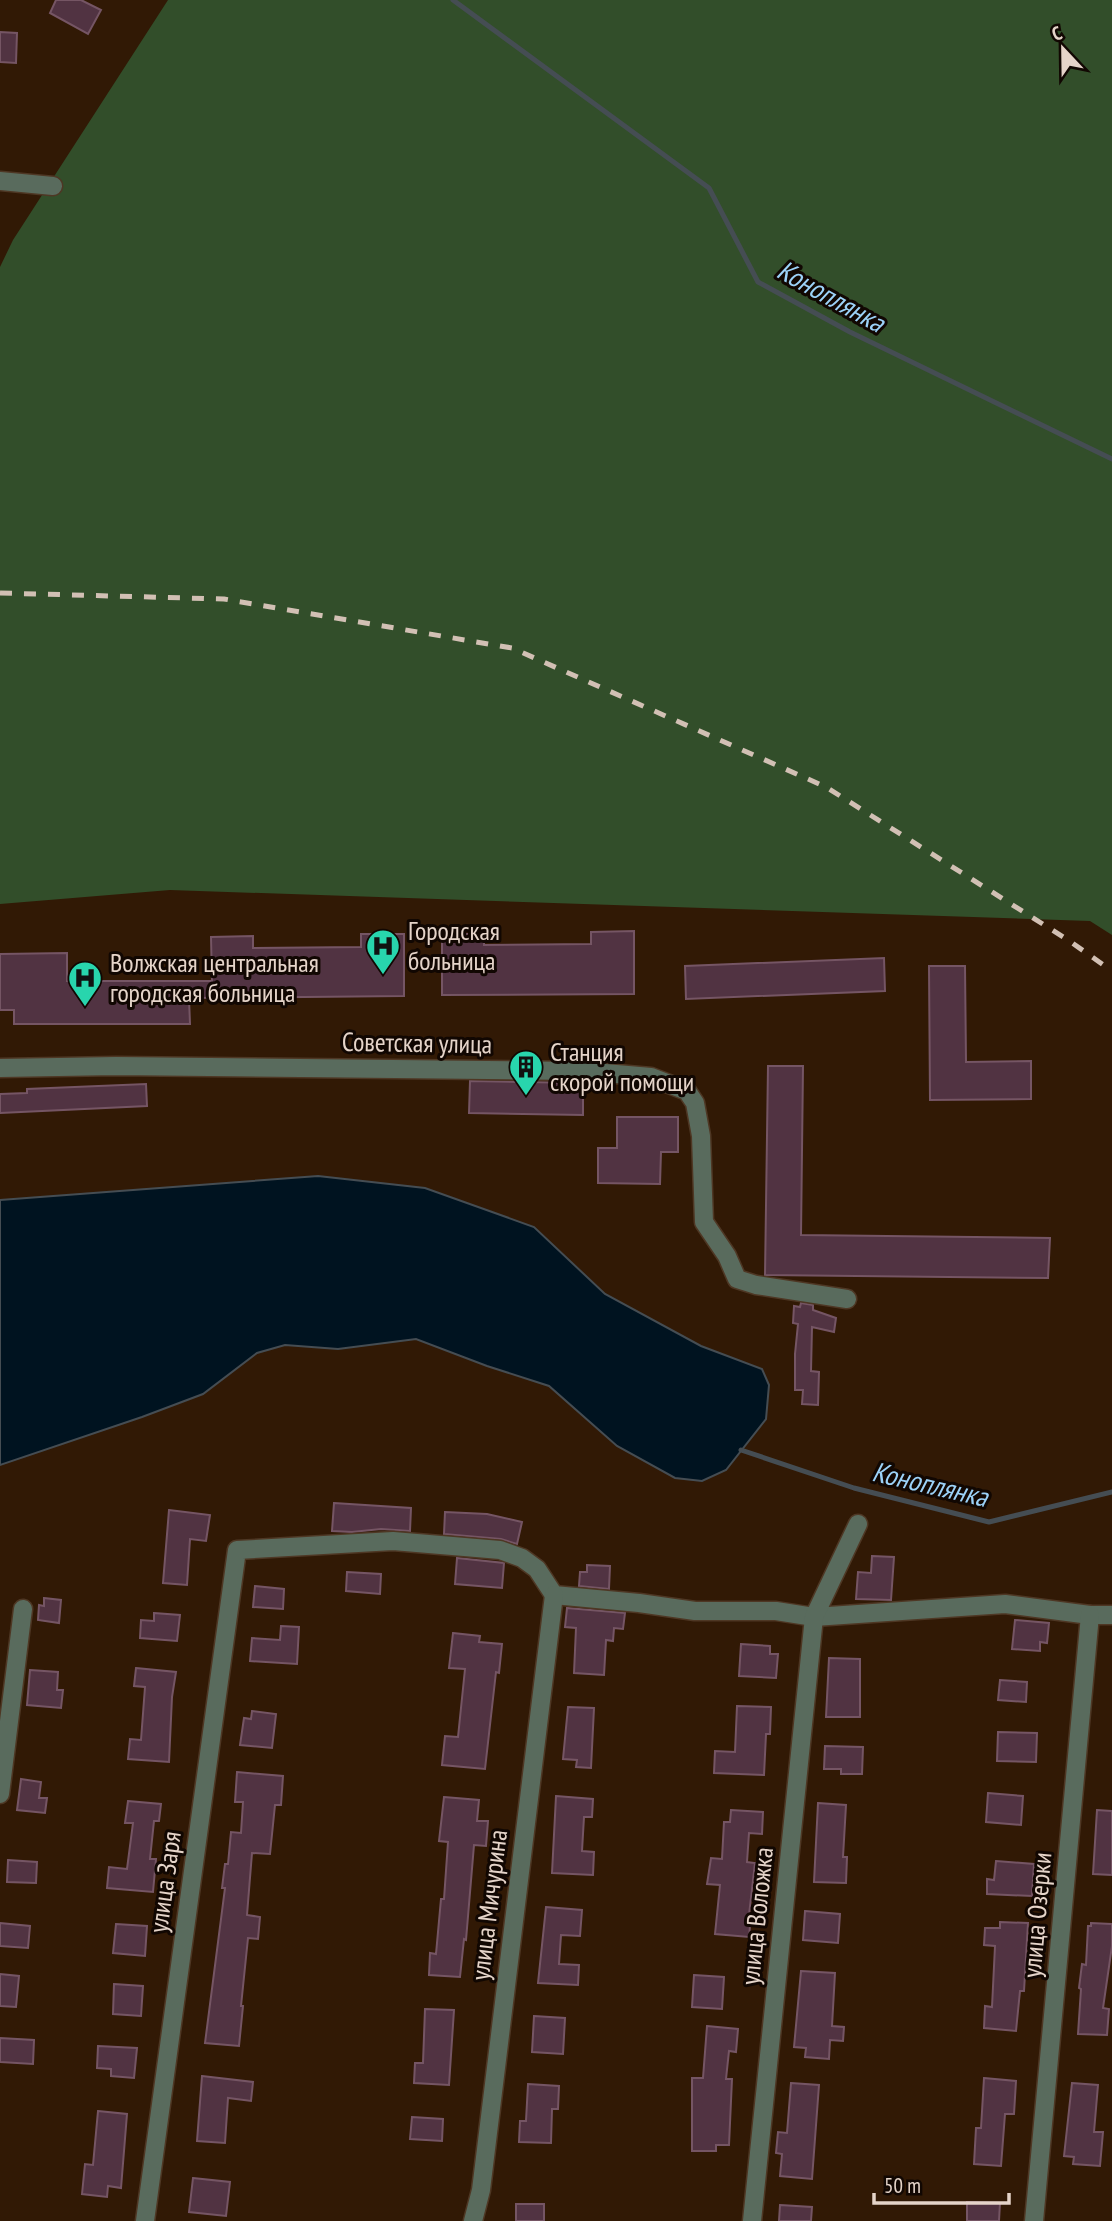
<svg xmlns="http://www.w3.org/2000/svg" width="1112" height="2221" font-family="'PT Sans Narrow',sans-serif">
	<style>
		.forest { fill: #324e2a }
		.water { fill: #001320; stroke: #454d53; stroke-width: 2 }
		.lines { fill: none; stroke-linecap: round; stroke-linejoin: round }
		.stream { stroke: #454d53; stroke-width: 5 }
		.building { fill: #513342; stroke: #755564; stroke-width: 2 }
		.minor-casing { stroke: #4e3724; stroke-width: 21 }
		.minor { stroke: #596b5d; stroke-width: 18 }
		.rail { stroke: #d2c0b4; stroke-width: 5; stroke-dasharray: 12 12; stroke-linecap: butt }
		.labels { text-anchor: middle; stroke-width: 6; stroke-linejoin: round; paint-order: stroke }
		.poi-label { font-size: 26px; fill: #e5d4c9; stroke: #110702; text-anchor: start }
		.street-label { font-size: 26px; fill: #e5d4c9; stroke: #110702 }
		.water-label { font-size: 28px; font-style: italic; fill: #9cd2f8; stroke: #110702 }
	</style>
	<rect width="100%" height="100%" fill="#311905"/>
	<polygon class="forest" points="168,0 1112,0 1112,935 1090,921 170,890 0,904 0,267 13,240"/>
	<polygon class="water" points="318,1176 425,1188 534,1227 605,1294 701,1346 762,1369 769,1385 766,1419 726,1470 702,1481 675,1478 617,1446 549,1386 487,1366 416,1339 338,1349 285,1345 257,1353 203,1394 142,1417 0,1465 0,1200"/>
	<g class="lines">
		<g class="stream">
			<polyline points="453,0 709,188 758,282 850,332 1112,459"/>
			<polyline points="741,1450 854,1488 989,1522 1112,1492"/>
		</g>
	</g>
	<g class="building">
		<polygon points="56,0 81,0 101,10 88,34 50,13"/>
		<polygon points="0,32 17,33 16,63 0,62"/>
		<polygon points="634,931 634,994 442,995 442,934 484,934 484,945 591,944 591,932"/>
		<polygon points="361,934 404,934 404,996 189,998 190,1024 14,1024 14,1010 0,1010 0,954 67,953 67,981 212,981 211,937 253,936 253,948 361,947"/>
		<polygon points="884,958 885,991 686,999 685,966"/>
		<polygon points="929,966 965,966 966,1062 1031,1061 1031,1099 930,1100"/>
		<polygon points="768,1066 803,1066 801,1235 1050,1238 1048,1278 765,1275"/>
		<polygon points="470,1081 583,1083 583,1115 469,1113"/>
		<polygon points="146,1084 147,1106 0,1113 0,1094 27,1093 27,1089"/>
		<polygon points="617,1117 678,1117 678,1152 661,1152 660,1184 598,1183 598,1148 617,1148"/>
		<polygon points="801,1303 813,1305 813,1310 836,1318 834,1332 812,1327 811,1371 819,1372 818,1405 802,1404 803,1390 795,1390 795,1354 798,1324 793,1323 794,1306 800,1307"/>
		<polygon points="334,1503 411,1508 410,1531 381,1529 352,1532 332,1531"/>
		<polygon points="169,1510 210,1515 206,1541 190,1539 187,1585 163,1583"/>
		<polygon points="445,1512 487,1514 522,1522 517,1544 501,1539 444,1534"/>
		<polygon points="872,1556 894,1557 891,1600 856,1599 858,1572 871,1573"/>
		<polygon points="457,1558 504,1563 502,1588 455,1584"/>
		<polygon points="587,1565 610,1566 609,1589 579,1586 580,1572 587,1572"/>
		<polygon points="347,1572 381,1574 380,1594 346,1591"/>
		<polygon points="255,1586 284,1589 283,1609 253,1607"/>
		<polygon points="44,1598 61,1600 59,1623 38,1620 39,1605 44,1606"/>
		<polygon points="567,1608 625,1613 623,1629 614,1628 613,1641 606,1640 604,1675 574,1673 576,1628 565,1627"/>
		<polygon points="154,1613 180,1615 177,1641 140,1638 141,1620 154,1621"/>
		<polygon points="1015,1620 1049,1623 1047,1643 1040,1642 1040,1651 1012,1649"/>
		<polygon points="281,1626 299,1627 297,1664 250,1661 252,1638 280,1640"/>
		<polygon points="453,1633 480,1636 479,1642 502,1644 499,1673 496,1672 485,1769 442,1765 445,1736 458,1737 465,1669 449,1668"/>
		<polygon points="741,1644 770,1646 770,1654 778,1654 776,1678 739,1676"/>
		<polygon points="829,1658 860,1659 860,1717 826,1717"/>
		<polygon points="136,1668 176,1672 172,1697 169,1762 128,1759 130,1739 141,1740 145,1687 134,1686"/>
		<polygon points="30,1670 58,1672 57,1690 63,1690 61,1708 27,1705"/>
		<polygon points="1000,1680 1027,1682 1026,1702 998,1700"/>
		<polygon points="737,1706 771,1707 770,1734 766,1734 764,1775 714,1773 715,1751 735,1752"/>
		<polygon points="568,1707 594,1708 591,1768 576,1767 577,1760 563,1759"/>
		<polygon points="252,1711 276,1714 272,1748 240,1745 244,1718 251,1719"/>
		<polygon points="998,1732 1037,1733 1036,1762 997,1761"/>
		<polygon points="825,1746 863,1747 862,1774 841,1774 841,1769 824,1769"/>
		<polygon points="237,1772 283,1776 281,1805 275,1805 270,1854 252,1853 247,1915 260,1917 258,1939 248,1938 241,2006 243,2006 239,2046 205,2043 225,1888 222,1888 225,1864 228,1864 231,1832 241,1833 243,1802 235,1802"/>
		<polygon points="21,1779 41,1782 39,1798 47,1798 45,1813 17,1810"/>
		<polygon points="988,1793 1023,1796 1021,1825 986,1822"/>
		<polygon points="556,1796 593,1799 592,1817 584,1817 582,1851 594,1852 593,1875 552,1873"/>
		<polygon points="444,1797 479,1800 477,1821 488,1821 486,1846 474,1845 466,1940 464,1939 460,1977 429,1975 430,1953 436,1954 441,1899 444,1899 448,1842 439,1841"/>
		<polygon points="128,1801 161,1804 159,1821 154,1821 150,1859 156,1859 153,1892 107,1888 109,1867 127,1869 133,1823 125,1823"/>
		<polygon points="818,1803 846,1805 843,1857 847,1857 846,1883 814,1882"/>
		<polygon points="731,1810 763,1812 762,1834 749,1833 747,1862 755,1863 749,1915 751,1915 749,1937 715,1934 720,1885 707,1884 711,1858 722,1859 724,1822 730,1822"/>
		<polygon points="1097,1810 1112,1811 1112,1875 1093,1874"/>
		<polygon points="8,1860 37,1862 36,1883 7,1882"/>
		<polygon points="996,1861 1034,1864 1032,1896 987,1894 987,1879 994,1880"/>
		<polygon points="546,1907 582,1910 580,1936 561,1935 559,1964 579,1965 578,1985 538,1983"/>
		<polygon points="805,1911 840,1914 838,1943 803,1940"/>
		<polygon points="1000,1922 1028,1923 1024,1991 1020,1991 1016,2031 984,2028 985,2006 992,2007 995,1946 984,1945 985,1928 1000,1928"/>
		<polygon points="0,1923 30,1926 28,1948 0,1946"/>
		<polygon points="1091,1923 1112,1924 1112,1946 1103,2008 1109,2009 1107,2035 1078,2034 1081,1989 1079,1988 1082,1964 1086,1965 1088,1926 1091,1926"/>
		<polygon points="116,1924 147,1926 145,1956 113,1953"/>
		<polygon points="801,1971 835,1973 832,2026 844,2027 843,2041 830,2040 829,2059 805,2057 806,2048 794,2047"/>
		<polygon points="0,1974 19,1976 16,2007 0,2006"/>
		<polygon points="694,1975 724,1977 722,2009 692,2007"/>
		<polygon points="114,1984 143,1986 141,2016 113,2014"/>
		<polygon points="425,2009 454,2010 449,2085 414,2083 415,2063 423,2063"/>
		<polygon points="534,2016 565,2018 563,2054 532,2052"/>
		<polygon points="707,2026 738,2029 736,2052 729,2051 726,2079 732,2079 729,2145 716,2145 716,2151 692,2151 692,2078 703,2078"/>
		<polygon points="0,2038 34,2040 33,2064 0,2062"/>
		<polygon points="98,2046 137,2048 134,2078 111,2076 111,2069 97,2068"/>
		<polygon points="202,2076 253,2082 251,2101 228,2098 225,2143 197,2141"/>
		<polygon points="984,2078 1016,2081 1014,2114 1005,2114 1001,2166 974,2164 976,2128 981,2128"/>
		<polygon points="791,2083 819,2085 812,2179 780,2176 782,2154 776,2153 778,2132 787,2133"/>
		<polygon points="1072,2083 1098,2085 1094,2132 1103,2132 1100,2166 1073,2164 1074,2157 1064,2156"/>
		<polygon points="528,2084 559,2086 558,2109 552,2109 551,2143 519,2142 520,2121 526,2121"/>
		<polygon points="98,2111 127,2114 121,2188 108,2186 107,2197 82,2194 85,2164 93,2165"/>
		<polygon points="412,2117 443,2119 442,2141 410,2139"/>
		<polygon points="193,2178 230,2182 226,2216 189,2212"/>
		<polygon points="967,2202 1000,2203 999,2221 967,2221"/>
		<rect x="516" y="2204" width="28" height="17"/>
		<polygon points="780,2205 812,2207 811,2221 779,2221"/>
	</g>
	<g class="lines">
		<g class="minor-casing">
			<g id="minor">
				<polyline points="0,181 53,186"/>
				<polyline points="0,1068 116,1066 582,1071 651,1077 687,1091 695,1103 701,1136 704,1222 727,1256 737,1279 756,1285 847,1299"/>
				<polyline points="0,1794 23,1609"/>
				<polyline points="145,2221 237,1550 393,1541 500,1550 522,1558 537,1569 554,1595 639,1603 695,1611 776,1611 814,1617 1005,1604 1090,1615 1112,1615"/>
				<polyline points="473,2221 481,2190 554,1595"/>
				<polyline points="752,2221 814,1617 858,1524"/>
				<polyline points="1034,2221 1090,1615"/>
			</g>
		</g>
		<use href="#minor" class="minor"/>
		<polyline class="rail" points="0,593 224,599 512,648 826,787 1068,940 1112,971"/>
	</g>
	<defs>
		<g id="hospital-pin" transform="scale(1.75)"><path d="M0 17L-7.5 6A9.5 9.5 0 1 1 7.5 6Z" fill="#28d5ad" stroke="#110702"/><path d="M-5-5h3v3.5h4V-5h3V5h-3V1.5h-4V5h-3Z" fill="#111"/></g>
		<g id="building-pin" transform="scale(1.75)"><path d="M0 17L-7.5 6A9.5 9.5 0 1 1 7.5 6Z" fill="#28d5ad" stroke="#110702"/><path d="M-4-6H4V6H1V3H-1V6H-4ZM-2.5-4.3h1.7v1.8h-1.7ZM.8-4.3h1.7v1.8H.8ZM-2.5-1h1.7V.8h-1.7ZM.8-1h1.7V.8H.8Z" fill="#111"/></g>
	</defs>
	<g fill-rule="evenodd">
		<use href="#hospital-pin" x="383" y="946"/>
		<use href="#hospital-pin" x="85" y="978"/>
		<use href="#building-pin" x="526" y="1067"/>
	</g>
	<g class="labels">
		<g class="poi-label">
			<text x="408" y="940">Городская<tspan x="408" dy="30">больница</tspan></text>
			<text x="110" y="972">Волжская центральная<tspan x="110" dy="30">городская больница</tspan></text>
			<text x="550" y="1061">Станция<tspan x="550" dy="30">скорой помощи</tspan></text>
		</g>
		<g class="street-label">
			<text transform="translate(417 1043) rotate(1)" y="9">Советская улица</text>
			<text transform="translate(165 1882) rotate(-82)" y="9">улица Заря</text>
			<text transform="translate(489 1905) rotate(-83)" y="9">улица Мичурина</text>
			<text transform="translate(1037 1915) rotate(-85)" y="9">улица Озерки</text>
			<text transform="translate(757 1916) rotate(-84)" y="9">улица Воложка</text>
		</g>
		<g class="water-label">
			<text transform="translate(831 296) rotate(29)" y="10">Коноплянка</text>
			<text transform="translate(930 1484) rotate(13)" y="10">Коноплянка</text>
		</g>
	</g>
	<g transform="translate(1063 49) rotate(338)" stroke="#110702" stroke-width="5" paint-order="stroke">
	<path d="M0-5L12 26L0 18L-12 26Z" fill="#e5d4c9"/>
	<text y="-10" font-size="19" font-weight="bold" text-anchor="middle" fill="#e5d4c9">С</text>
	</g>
	<path d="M874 2193v10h135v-10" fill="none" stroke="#e5d4c9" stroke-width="3.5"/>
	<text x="884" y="2193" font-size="21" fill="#e5d4c9" stroke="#110702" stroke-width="5" paint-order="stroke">50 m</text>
</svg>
